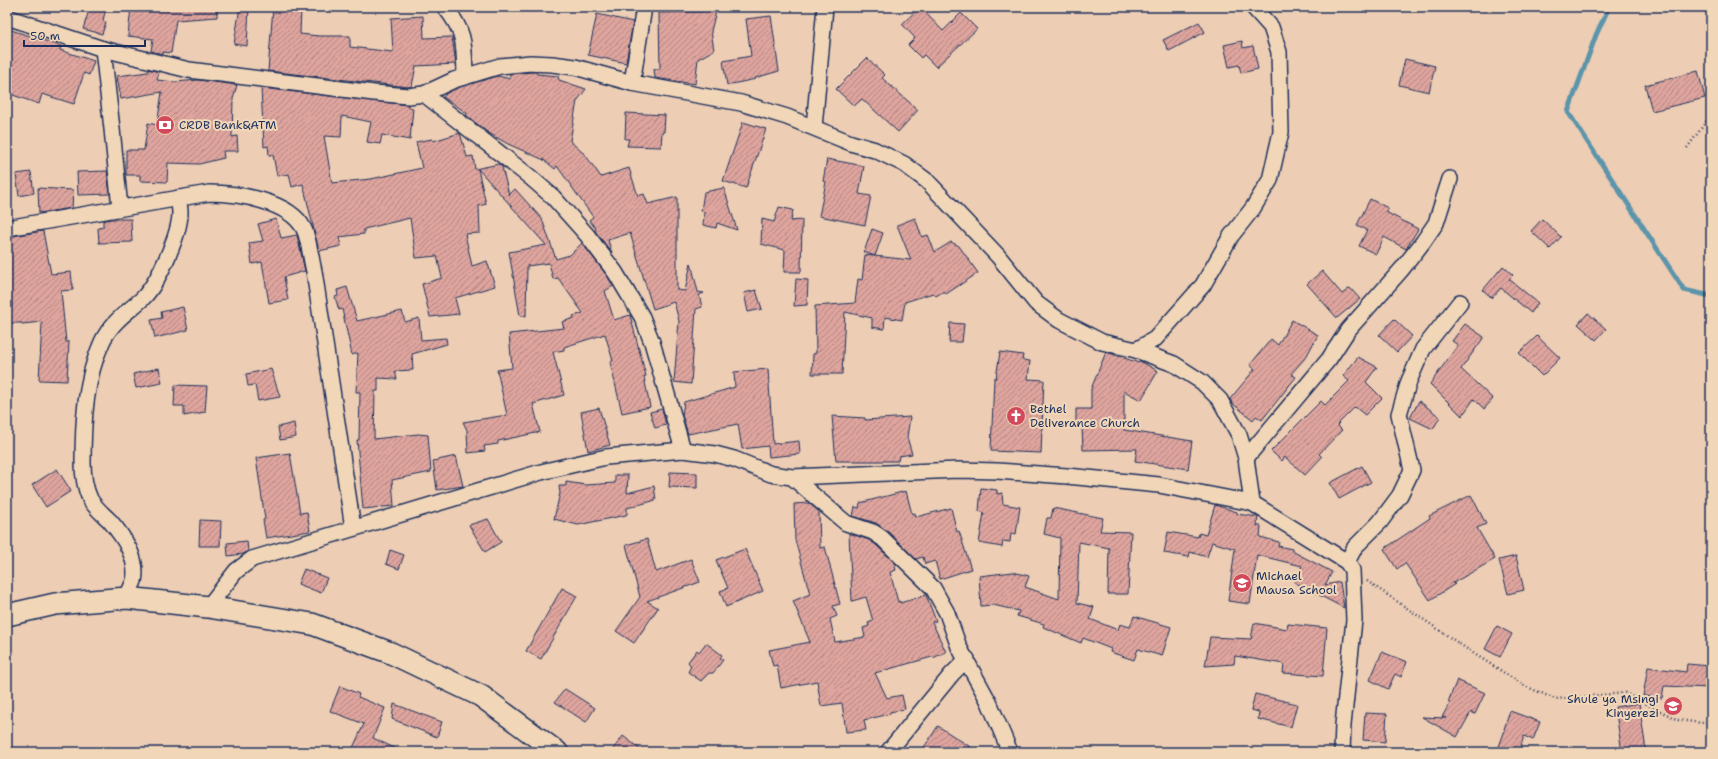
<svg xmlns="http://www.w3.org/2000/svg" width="1718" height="759" font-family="'Shantell Sans',sans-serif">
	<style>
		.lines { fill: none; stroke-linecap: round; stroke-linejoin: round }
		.stream { stroke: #5b94ab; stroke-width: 5 }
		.building { fill: url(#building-hatch); stroke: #1b2f5e }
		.street-casing { stroke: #1b2f5e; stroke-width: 18 }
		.secondary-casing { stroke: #1b2f5e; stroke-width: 24 }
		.path { stroke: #1b2f5e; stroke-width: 2.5; stroke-dasharray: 1 3; stroke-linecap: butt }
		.street { stroke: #f1d7b8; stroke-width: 15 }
		.secondary { stroke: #f1d7b8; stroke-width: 21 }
		.labels { text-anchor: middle; stroke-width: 4; stroke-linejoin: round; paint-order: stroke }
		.poi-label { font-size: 12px; fill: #1b2f5e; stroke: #f1d7b8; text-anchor: start }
	</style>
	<defs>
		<pattern id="building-hatch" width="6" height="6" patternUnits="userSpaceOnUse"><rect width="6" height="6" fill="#dea49d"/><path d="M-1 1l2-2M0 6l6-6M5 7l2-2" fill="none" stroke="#b38683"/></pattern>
	</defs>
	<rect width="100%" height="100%" fill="#edcdb3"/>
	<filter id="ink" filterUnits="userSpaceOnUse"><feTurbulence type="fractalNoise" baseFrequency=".025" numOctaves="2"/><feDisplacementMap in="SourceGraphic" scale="8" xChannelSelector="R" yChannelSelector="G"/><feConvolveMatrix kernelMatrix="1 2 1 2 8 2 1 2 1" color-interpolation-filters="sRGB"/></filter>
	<g filter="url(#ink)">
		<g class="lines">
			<polyline class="stream" points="1609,7 1596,35 1568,112 1684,290 1711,296"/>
		</g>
		<g class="building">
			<polygon points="90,7 106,7 103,21 106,22 102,34 83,29"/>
			<polygon points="131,7 217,7 217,17 176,20 171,53 163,52 163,54 151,51 153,39 128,36"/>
			<polygon points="240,7 249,7 247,46 234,44"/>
			<polygon points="273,7 301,9 300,34 319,36 350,36 350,47 393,52 391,18 423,16 424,38 452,37 456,64 416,66 412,86 408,87 268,71"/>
			<polygon points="920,7 943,31 961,13 977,29 936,67 924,55 921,58 908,45 915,38 902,24"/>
			<polygon points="716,11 711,31 714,50 698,59 695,84 655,78 654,69 660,69 659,13"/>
			<polygon points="597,14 633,22 626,63 588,55"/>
			<polygon points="771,16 779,71 755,78 756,79 727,85 723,61 751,56 746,19"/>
			<polygon points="1199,22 1205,32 1169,51 1163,40"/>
			<polygon points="11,30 61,46 60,50 94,61 89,75 84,73 74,104 42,94 39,104 7,93 7,43"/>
			<polygon points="1242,41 1243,48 1253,46 1258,69 1241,73 1239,65 1229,67 1224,45"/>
			<polygon points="867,58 885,75 882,78 918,110 898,132 862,99 854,106 836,89"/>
			<polygon points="1405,59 1435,66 1429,92 1399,85"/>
			<polygon points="148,69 159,72 157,80 175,82 198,80 237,85 233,99 232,137 237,136 238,151 223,151 224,158 199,164 168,163 167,182 140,181 140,175 126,175 126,150 144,150 148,123 157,125 162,92 121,99 117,76 148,72"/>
			<polygon points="1698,71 1705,98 1652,111 1645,85"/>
			<polygon points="532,72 536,72 537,74 558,76 559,80 586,89 577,101 570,141 583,153 584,153 601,177 629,168 638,196 644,194 648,204 677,197 677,290 685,291 691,263 698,292 704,293 699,295 702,307 696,309 691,384 674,382 679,321 674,302 653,309 630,233 608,240 612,253 595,231 596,229 589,220 593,217 557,166 555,169 544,160 508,144 487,132 466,115 467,113 443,97 447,93 457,88 498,76 510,79 510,74"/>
			<polygon points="261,88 408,105 408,107 413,108 410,140 382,135 380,144 367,142 371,122 342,116 341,137 324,136 332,183 371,179 422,168 416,142 432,139 433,141 460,133 467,157 473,156 475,169 499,164 502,167 509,195 515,189 542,219 556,259 570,255 582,243 608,277 613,286 605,291 614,320 630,315 646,376 644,377 650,407 622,413 610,362 613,361 605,334 564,347 564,350 553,352 564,395 533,404 540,432 498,441 498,444 484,446 485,451 468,453 467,430 463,422 507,415 497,370 512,368 509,334 564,328 562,322 574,318 573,316 583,313 558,278 553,279 549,263 527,266 526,316 520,316 509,252 546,245 478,169 486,204 479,206 480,233 465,234 472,266 487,261 495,286 455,298 459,314 430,317 422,284 442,278 437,256 416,258 410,218 364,229 364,234 339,237 341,246 319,251 303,184 292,187 289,174 277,176 273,155 269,155 268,146 264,147"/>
			<polygon points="626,113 665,115 664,132 662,132 661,147 627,146 629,139 625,139"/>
			<polygon points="743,122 766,129 746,188 723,181"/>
			<polygon points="827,159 864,166 859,194 871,196 865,225 819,216 826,182 823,181"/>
			<polygon points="107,171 110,194 78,195 77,172"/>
			<polygon points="31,172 34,193 19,196 16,174"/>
			<polygon points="38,188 73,190 72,208 39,213"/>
			<polygon points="724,188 737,230 717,223 716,228 703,225 704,212 701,211 704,192"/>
			<polygon points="1370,199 1388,208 1386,212 1418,229 1406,249 1384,237 1376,254 1359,246 1367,230 1357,225"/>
			<polygon points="779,207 793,210 791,221 802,220 801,272 784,272 785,250 761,244 762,219 774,222"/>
			<polygon points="915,218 922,237 928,235 935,252 951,242 959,246 978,273 946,294 944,291 936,296 933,293 905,302 902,320 885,317 884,329 872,327 872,318 845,312 842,374 812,374 813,354 816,353 815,306 855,303 858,279 862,280 865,255 911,260 897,225"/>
			<polygon points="110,219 131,219 132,242 99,243 98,228 103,227 103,221"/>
			<polygon points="276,219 281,238 297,235 305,271 284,277 288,300 269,303 262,262 252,264 249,243 263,241 258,224"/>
			<polygon points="1542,219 1561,237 1550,249 1531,231"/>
			<polygon points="872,229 883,233 875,256 864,252"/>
			<polygon points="43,231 51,274 71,272 73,290 61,291 66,342 69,342 67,381 39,380 42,322 22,324 22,323 7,323 7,271 10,271 7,254 7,237"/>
			<polygon points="1503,266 1513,275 1509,279 1538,303 1531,313 1501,288 1492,298 1483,290"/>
			<polygon points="1322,271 1342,294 1350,288 1360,299 1337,318 1307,284"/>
			<polygon points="796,279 808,280 807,305 794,306"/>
			<polygon points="347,287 357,321 402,311 405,322 419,318 421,340 446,338 447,344 412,354 413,370 395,371 397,379 378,378 378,391 375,391 374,439 418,434 428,435 431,472 392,480 394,506 363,509 357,440 359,440 360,392 356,392 358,353 352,355 342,309 339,310 335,297 338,296 337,290"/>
			<polygon points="756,290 762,309 748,312 744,293"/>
			<polygon points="183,307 188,330 155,338 151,320 162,318 161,312"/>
			<polygon points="1588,313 1606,329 1596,340 1578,324"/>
			<polygon points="1394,319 1412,336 1397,352 1379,335"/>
			<polygon points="1292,320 1318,335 1306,357 1291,374 1296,377 1262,420 1256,416 1253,420 1232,403 1230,399 1255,369 1250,365 1271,339 1278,345"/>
			<polygon points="950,323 964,324 962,342 949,342"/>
			<polygon points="1465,324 1484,337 1461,369 1493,399 1484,409 1474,399 1462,416 1430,384 1458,345 1452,341"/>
			<polygon points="1537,336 1560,358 1542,376 1519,353"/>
			<polygon points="1000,352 1023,355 1022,360 1030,361 1028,379 1044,380 1041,453 991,451 994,378 996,378"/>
			<polygon points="1106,352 1139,363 1140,361 1158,371 1141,400 1124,391 1124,430 1192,441 1188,469 1135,461 1137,449 1083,450 1082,426 1076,426 1076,409 1091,409 1091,389"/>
			<polygon points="1358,357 1377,367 1366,382 1382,398 1365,415 1355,407 1337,425 1342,430 1319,454 1322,457 1305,475 1285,457 1282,461 1271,451 1321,401 1325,405 1349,381 1343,376"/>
			<polygon points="159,368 162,383 136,388 133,374"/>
			<polygon points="271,369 280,397 258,401 255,385 248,386 246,374"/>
			<polygon points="768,369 773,444 799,441 800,454 769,457 768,446 742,449 738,424 688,434 682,415 684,402 735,387 734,372"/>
			<polygon points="175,385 207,386 205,412 184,416 184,406 174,406"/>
			<polygon points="1419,401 1440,417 1433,429 1410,418"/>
			<polygon points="599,408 610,445 588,451 581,412"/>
			<polygon points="662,409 666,425 655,428 650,412"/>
			<polygon points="832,416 865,418 865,420 910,417 907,437 912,454 899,456 898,461 836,461"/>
			<polygon points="294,423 296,437 280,440 278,427"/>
			<polygon points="290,453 300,513 307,512 310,531 266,538 263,520 265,519 256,458"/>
			<polygon points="456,456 463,486 437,490 433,461"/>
			<polygon points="1362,466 1371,482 1339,499 1330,483"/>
			<polygon points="57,469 71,491 46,507 32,485"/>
			<polygon points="670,472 697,473 697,488 669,487"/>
			<polygon points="615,475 628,475 627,493 654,486 656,500 627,508 627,514 626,515 578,525 554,519 560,493 559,486 566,486 566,482 586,485 615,483"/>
			<polygon points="981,488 997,490 997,494 1002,493 1003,504 1020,507 1016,534 1011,533 1010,542 1003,541 1002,547 979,543 984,513 979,511"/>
			<polygon points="906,491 912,514 915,513 916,517 951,508 957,532 959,531 971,569 940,579 935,561 925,564 923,557 916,559 887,531 876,523 853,516 855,507 859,508 860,503"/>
			<polygon points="1471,495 1486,524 1477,528 1495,559 1453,583 1455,584 1430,600 1405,563 1397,569 1384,549 1430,518 1429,516"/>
			<polygon points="809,503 819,512 820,548 825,547 840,604 833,606 837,616 830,619 835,642 865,637 863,628 869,626 868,623 873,621 866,597 852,601 849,533 869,540 876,545 897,565 895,566 896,570 890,572 898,602 900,601 900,603 926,595 936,621 932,622 946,652 933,658 932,657 875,673 887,698 902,695 905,709 890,712 890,714 864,720 866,730 846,732 842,703 821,706 817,681 781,688 777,665 773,666 769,650 810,642 793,601 810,594 795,540 794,504"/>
			<polygon points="1215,505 1237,512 1237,514 1258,517 1257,526 1261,526 1260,537 1279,542 1278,546 1292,549 1292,551 1332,572 1325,585 1340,582 1344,608 1294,582 1302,566 1257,555 1250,604 1228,601 1235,549 1212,542 1207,557 1190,552 1189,557 1164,553 1168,532 1198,537 1199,533 1206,535"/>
			<polygon points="1053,508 1103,518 1100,531 1131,532 1128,594 1108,594 1109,548 1079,542 1077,603 1094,607 1090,619 1118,630 1120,624 1130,627 1134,616 1171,627 1162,656 1138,649 1134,660 1110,652 1111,649 1083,638 1081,643 1043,627 1044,624 1017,616 1019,611 993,605 981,606 979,576 1013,572 1029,576 1025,587 1059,599 1060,538 1044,534 1047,518 1051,518"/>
			<polygon points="488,519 501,542 485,552 469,525"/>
			<polygon points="200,520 221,521 220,546 199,546"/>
			<polygon points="647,539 656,572 691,559 700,582 647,601 658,608 634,643 616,631 640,597 626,545"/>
			<polygon points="247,541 248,551 243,554 228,556 227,543"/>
			<polygon points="745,549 763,591 726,607 720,591 728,588 716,560"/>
			<polygon points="390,550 404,555 399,569 386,564"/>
			<polygon points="1516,556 1524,590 1508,594 1499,560"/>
			<polygon points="304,569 327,578 321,593 298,584"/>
			<polygon points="562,588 577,596 541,659 526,651"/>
			<polygon points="1254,623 1287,629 1288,624 1327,628 1323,676 1283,673 1284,664 1235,656 1234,664 1205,666 1210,637 1251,639"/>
			<polygon points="1497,626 1512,634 1500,657 1485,649"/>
			<polygon points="706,643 722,655 720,658 723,660 713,673 709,673 701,681 688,672 691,666 688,662 697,650 699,652"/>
			<polygon points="1382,652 1407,662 1401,677 1395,674 1388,689 1370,680"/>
			<polygon points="1687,664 1711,666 1711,688 1664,686 1662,698 1643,696 1648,667 1686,672"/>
			<polygon points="1457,680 1485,693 1475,714 1471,712 1457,737 1422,717 1446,718 1442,717 1450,703 1448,702"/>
			<polygon points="340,686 359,694 358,697 385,708 373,738 403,752 351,752 364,724 330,711"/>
			<polygon points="565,689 595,708 586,722 555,702"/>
			<polygon points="1255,694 1297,704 1291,727 1258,719 1259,712 1251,710"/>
			<polygon points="1639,703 1646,750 1622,752 1615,707"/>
			<polygon points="394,704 442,722 437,737 392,719"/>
			<polygon points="1510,711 1540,722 1533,740 1524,736 1519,752 1497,752 1505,730 1504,729"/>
			<polygon points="1365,713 1387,714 1385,742 1363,740"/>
			<polygon points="938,726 978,752 921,752"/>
			<polygon points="623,736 644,752 611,752"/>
		</g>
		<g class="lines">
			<g class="street-casing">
				<g id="street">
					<path d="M445,7C466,33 464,45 465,77"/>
					<polyline points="7,17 103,49 189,70 374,93 408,96 424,94 454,80 500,66 530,63 552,64 575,67 632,83 741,103 787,117 851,143 875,150 904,164 927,181 998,256 1036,303 1059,320 1102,342 1136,350 1174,364 1202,382 1220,400 1239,435 1246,458 1252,503"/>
					<polyline points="103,49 112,129 120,208"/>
					<polyline points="632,83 644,7"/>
					<polyline points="424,94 530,177 553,197 587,235 615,272 642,317 652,342 683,450"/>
					<polyline points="814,127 825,7"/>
					<path d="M7,228L209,193C237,193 290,201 304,229C309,239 311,260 314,271L353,528"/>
					<polyline points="1136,350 1155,339 1203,285 1231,236 1253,208 1270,180 1281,132 1279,52 1271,27 1253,7"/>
					<polyline points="1246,458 1329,359 1348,330 1402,269 1423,242 1436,223 1450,179"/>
					<polyline points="792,477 846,523 873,532 882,538 933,588 947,613 959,647 989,702 1010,752"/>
					<polyline points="1347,562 1355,547 1380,522 1400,495 1412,470 1399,414 1409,381 1423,349 1460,302"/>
					<path d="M127,598C129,592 132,586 134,581C139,559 123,536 110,521C103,514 95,508 90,499C85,488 83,475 83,463C83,423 85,379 102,342C111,322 128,312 143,298C158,283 180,234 180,213C180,208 179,203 178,198"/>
					<polyline points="208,607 236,571 252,559 541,472 606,457 683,450 715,454 734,459 771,474 792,477 958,470 997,471 1067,476 1159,485 1252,503 1347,562 1352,570 1354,620 1343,725 1342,752"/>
					<polyline points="888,752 952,674 967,659"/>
				</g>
			</g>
			<g class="secondary-casing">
				<polyline id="secondary" points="7,615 55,604 127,598 208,607 312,624 391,653 481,696 557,752"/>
			</g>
			<g class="path">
				<polyline points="1687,148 1711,115"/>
				<polyline points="1367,581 1473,653 1525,686 1555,699 1625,693 1678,720 1711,724"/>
			</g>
			<use href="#street" class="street"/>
			<use href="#secondary" class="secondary"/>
		</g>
	</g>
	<defs>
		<g id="bank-disc" transform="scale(1)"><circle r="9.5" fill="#d1495b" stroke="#f1d7b8"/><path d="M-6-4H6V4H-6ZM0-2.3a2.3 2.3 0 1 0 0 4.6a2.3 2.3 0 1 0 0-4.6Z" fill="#fff"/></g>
		<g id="church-disc" transform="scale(1)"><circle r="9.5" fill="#d1495b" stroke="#f1d7b8"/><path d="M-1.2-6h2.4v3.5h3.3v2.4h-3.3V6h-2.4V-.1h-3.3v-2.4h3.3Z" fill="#fff"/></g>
		<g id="school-disc" transform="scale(1)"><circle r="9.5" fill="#d1495b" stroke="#f1d7b8"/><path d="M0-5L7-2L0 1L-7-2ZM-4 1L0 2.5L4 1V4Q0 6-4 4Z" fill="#fff"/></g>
	</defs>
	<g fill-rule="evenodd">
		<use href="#bank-disc" x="165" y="125"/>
		<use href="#church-disc" x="1016" y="416"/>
		<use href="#school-disc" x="1242" y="583"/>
		<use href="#school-disc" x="1673" y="706"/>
	</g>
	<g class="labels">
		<g class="poi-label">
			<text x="179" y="129">CRDB Bank&amp;ATM</text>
			<text x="1030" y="413">Bethel<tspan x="1030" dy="14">Deliverance Church</tspan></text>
			<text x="1256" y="580">Michael<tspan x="1256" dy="14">Mausa School</tspan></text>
			<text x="1659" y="703" text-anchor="end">Shule ya Msingi<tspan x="1659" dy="14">Kinyerezi</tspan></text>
		</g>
	</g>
	<rect width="1718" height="759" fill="none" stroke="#f1d7b8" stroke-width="24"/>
	<rect x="12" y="12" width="1694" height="735" fill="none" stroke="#1b2f5e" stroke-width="1.5" filter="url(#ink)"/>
	<path d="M24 40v6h121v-6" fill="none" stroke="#1b2f5e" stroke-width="2"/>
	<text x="30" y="40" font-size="12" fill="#1b2f5e" stroke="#f1d7b8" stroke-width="3" paint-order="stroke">50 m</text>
</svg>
